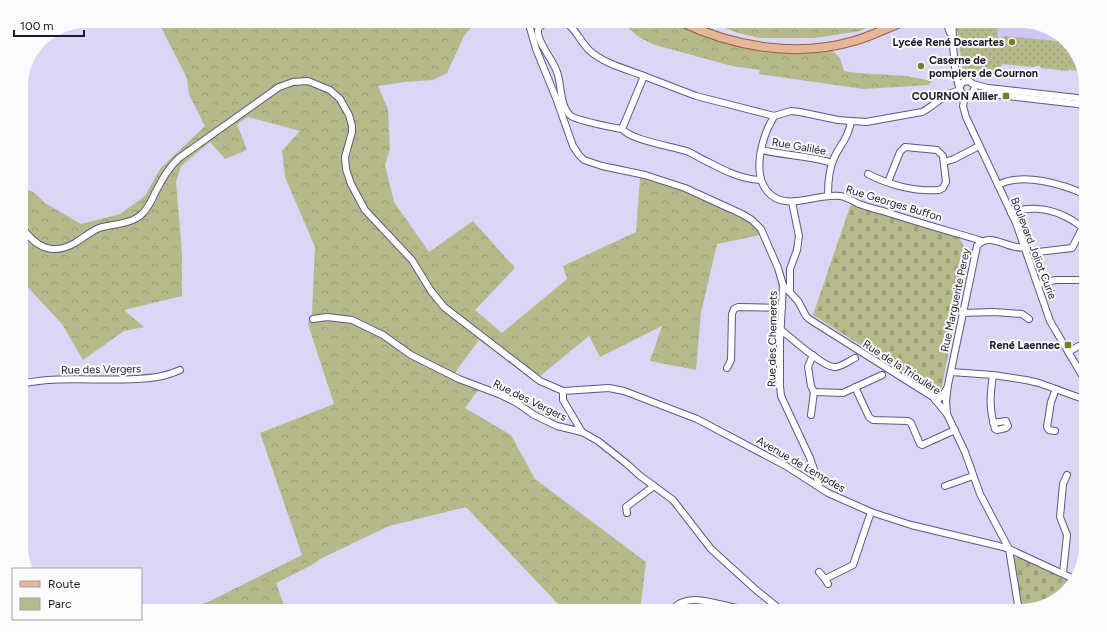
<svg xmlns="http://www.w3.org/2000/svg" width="1107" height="632" font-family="Figtree,sans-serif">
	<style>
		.built { fill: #cdc6f7 }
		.green { fill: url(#green-dots) }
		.forest { fill: url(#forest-crowns) }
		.cemetery { fill: url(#cemetery-stones) }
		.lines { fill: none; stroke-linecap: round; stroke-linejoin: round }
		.minor-casing { stroke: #5f5785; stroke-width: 8 }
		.major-casing { stroke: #955f45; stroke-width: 10 }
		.minor { stroke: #fff; stroke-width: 6 }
		.major { stroke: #e6b698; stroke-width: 8 }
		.poi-dot { fill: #7a7d26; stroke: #fbfbfb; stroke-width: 1.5 }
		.labels { text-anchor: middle; stroke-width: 4; stroke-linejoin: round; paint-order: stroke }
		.poi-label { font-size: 11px; font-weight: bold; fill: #1b182b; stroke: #fbfbfb; text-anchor: end }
		.street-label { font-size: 11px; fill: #1b182b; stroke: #fbfbfb }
	</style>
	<defs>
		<pattern id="green-dots" width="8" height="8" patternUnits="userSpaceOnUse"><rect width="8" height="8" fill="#b6b98a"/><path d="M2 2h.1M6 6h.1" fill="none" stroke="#9c9e77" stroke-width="1.8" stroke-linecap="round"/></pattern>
		<pattern id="forest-crowns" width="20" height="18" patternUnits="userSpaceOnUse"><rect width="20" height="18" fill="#b6b98a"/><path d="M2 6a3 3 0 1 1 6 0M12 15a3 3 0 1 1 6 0" fill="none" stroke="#9c9e77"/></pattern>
		<pattern id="cemetery-stones" width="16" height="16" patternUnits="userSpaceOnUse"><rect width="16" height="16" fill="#b6b98a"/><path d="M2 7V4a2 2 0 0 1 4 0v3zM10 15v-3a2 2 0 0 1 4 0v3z" fill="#9c9e77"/></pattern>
	</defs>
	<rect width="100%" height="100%" fill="#dad6f6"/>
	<polygon class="built" points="958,21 1021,21 1053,30 1077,53 1083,73 1069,69 1068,71 1041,68 1040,66 1034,66 1034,67 1003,64 992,73 982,78 975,79 965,77 963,71 957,31"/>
	<path class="green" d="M958,21H997L998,39L1006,36L1066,42L1077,53L1083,73L1069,69L1068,71L1041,68L1040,66H1034V67L1003,64C991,76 983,81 965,77L963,71L957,31Z"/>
	<g class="forest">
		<polygon points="148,21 477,21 464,36 447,73 433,80 405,82 378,86 388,109 390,149 385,165 394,202 429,252 473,221 515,268 475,310 502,333 567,279 563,266 636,232 640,178 669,185 719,206 756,226 760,235 717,244 701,313 696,370 650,361 662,326 600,357 589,336 534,381 479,340 454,374 481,386 465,408 511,435 535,479 646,562 640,611 562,611 559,605 466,507 389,526 320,559 312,565 276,583 286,611 183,611 210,601 302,555 260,433 334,404 308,324 312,314 315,247 285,177 282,151 300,131 248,117 237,124 247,150 225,159 210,142 181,166 176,182 182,253 182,296 124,310 144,327 124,331 83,360 62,324 21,280 21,187 35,193 45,203 81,224 120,214 145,196 160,169 205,126 189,95 187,78 162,29"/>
		<polygon points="626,21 672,21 706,36 750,49 804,53 832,50 840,58 844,71 857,73 907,76 932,81 929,85 864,89 759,74 760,70 732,66 655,45 640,38 625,25"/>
		<polygon points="708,21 874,21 877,23 860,31 815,38 759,38 735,32"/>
	</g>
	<g class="cemetery">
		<polygon points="851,204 957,235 967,251 942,387 934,391 813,315"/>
		<polygon points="1015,557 1027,561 1073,583 1054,602 1022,611 1012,559"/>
	</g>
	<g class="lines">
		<g class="minor-casing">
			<g id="minor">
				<polyline points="528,21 536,49 556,98 573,146 579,155 584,160 602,166 645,175 685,188 742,214 752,220 761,229 778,268 783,285 780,341 780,386 781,396 810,458 817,478 818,482 816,485"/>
				<path d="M556,21C551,23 539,23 538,30C536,41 554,61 557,72C562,85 559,106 571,116C576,120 614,128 622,129"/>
				<path d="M564,21C576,28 580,42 590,51C605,64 626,69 644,76"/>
				<polyline points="946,21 950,33"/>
				<path d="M953,21C952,35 954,86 963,94C968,97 973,94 974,89"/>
				<polyline points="960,86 963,82 969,81 973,84 988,88 1086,99"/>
				<path d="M960,90C941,95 937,104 922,112L866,122L838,120L800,112L791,111L774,116C772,121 769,125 767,130C760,148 754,175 767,191C785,213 815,193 840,196C847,197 853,201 859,204C867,207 875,209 883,211C916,222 949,231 982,241"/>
				<polyline points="973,92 1086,105"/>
				<polyline points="965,95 963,106 966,117 1016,223 1050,321 1086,382"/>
				<path d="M762,150C785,156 809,155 832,163"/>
				<polyline points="944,162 954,159 979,146"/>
				<path d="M868,174C889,185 915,192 939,190L943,188L946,182L943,156L937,150L905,147L900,152L888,182"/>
				<path d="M760,180C741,179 725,171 708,162C701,159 695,155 689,152C672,146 633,141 622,129L644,76L696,96L774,116"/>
				<path d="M998,185C1022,172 1063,184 1086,195"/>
				<path d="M828,195C828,183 829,169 834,158C841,143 848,139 851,121"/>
				<path d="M1011,213C1027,206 1048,208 1064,216C1072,219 1078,225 1086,229"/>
				<path d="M21,226C35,247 52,256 75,243C83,238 90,232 99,228C115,223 132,225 144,212C149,206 152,200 155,193C162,180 168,168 179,158L279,87L293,82L308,81L330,90L340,99L349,115L352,126V132L345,157L346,169L351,184L365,210L412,260L431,291L444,307L540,381L563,391L609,388L624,391L697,419L786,466L828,493L871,512L911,525L999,546L1009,549L1076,580"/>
				<polyline points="1038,252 1072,248 1083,227"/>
				<polyline points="1038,284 1056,280 1086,280"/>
				<polyline points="783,285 798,301 806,316 809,319 933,397 947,414 965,452 980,494 1009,549 1019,611"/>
				<polyline points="790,292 790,269 797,250 799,236 792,202"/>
				<polyline points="962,313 994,312 1022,314 1029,319"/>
				<polyline points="313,319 327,317 352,320 383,335 411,355 459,379 501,395 517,403 534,415 557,426 582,432 598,441 627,464 639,475 673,500 711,549 755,589 782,611"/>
				<path d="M780,329C790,337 824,368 835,367C841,367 849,361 855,358"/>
				<polyline points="1068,352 1079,346 1086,345"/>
				<polyline points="813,355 808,367 811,386 814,392 843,393 882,375"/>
				<polyline points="727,368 731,360 732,314 734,309 738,307 782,308"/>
				<polyline points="951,372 993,375 1026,380 1039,383 1086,400"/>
				<path d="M993,375C990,396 989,408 995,429L997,430L1006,428L1008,426L1006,421L993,423"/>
				<path d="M21,384C66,374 112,384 157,377C164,376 173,373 180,370"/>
				<polyline points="855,387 869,417 873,420 908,421 911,423 920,444 922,445 955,430"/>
				<polyline points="563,391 563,400 582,432"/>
				<polyline points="935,400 942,397 947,388"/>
				<path d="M947,414L946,401L948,385L977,246C990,230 1009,251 1025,247"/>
				<polyline points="811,415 814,392"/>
				<polyline points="1055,431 1049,430 1047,427 1051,402 1056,389"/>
				<polyline points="945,486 973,476"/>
				<polyline points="627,513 626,507 654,486"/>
				<polyline points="819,572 825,579"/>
				<polyline points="1063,573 1067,535 1060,517 1063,484 1067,475"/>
				<polyline points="828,584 825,579 853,565 871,512"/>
				<path d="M675,611L676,606C692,593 719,605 737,608C751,611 763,611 777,607"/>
			</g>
		</g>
		<g class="major-casing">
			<path id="major" d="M679,21C733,47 796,58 854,41C872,36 888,27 906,21"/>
		</g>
		<use href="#minor" class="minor"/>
		<use href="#major" class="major"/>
	</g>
	<g class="poi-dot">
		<circle cx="1012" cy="42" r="4"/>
		<circle cx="921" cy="66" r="4"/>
		<rect x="1002" y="92" width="8" height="8" rx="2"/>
		<rect x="1064" y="341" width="8" height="8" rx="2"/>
	</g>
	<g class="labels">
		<g class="poi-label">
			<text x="1004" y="46">Lycée René Descartes</text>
			<text x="929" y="64" text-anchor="start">Caserne de<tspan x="929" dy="13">pompiers de Cournon</tspan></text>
			<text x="998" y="100">COURNON Allier</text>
			<text x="1060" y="349">René Laennec</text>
		</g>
		<g class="street-label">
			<text transform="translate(799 146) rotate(10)" y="4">Rue Galilée</text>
			<text transform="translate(894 203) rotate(17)" y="4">Rue Georges Buffon</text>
			<text transform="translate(1034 248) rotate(69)" y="4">Boulevard Joliot Curie</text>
			<text transform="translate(955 300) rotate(-78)" y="4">Rue Marguerite Perey</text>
			<text transform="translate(772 339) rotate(-89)" y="4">Rue des Chemerets</text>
			<text transform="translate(902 367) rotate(33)" y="4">Rue de la Trioulère</text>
			<text transform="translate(101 369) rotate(-1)" y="4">Rue des Vergers</text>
			<text transform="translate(530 400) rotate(26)" y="4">Rue des Vergers</text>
			<text transform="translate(801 464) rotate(30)" y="4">Avenue de Lempdes</text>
		</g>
	</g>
	<path d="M0 0H1107V632H0ZM86 28H1021A58 58 0 0 1 1079 86V546A58 58 0 0 1 1021 604H86A58 58 0 0 1 28 546V86A58 58 0 0 1 86 28Z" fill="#fbfbfb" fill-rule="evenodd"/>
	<rect x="12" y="568" width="130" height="52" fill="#fbfbfb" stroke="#a1a0a8"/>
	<rect x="20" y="581" width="20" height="6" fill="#e6b698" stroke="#a1a0a8"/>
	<text x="48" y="588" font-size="12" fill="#1b182b">Route</text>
	<rect x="20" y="598" width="20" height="12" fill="#b6b98a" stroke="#a1a0a8"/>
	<text x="48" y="608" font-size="12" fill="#1b182b">Parc</text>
	<path d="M14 30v6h70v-6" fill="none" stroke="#1b182b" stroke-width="2"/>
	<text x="20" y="30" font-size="12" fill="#1b182b" stroke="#fbfbfb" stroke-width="3" paint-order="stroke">100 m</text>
</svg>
